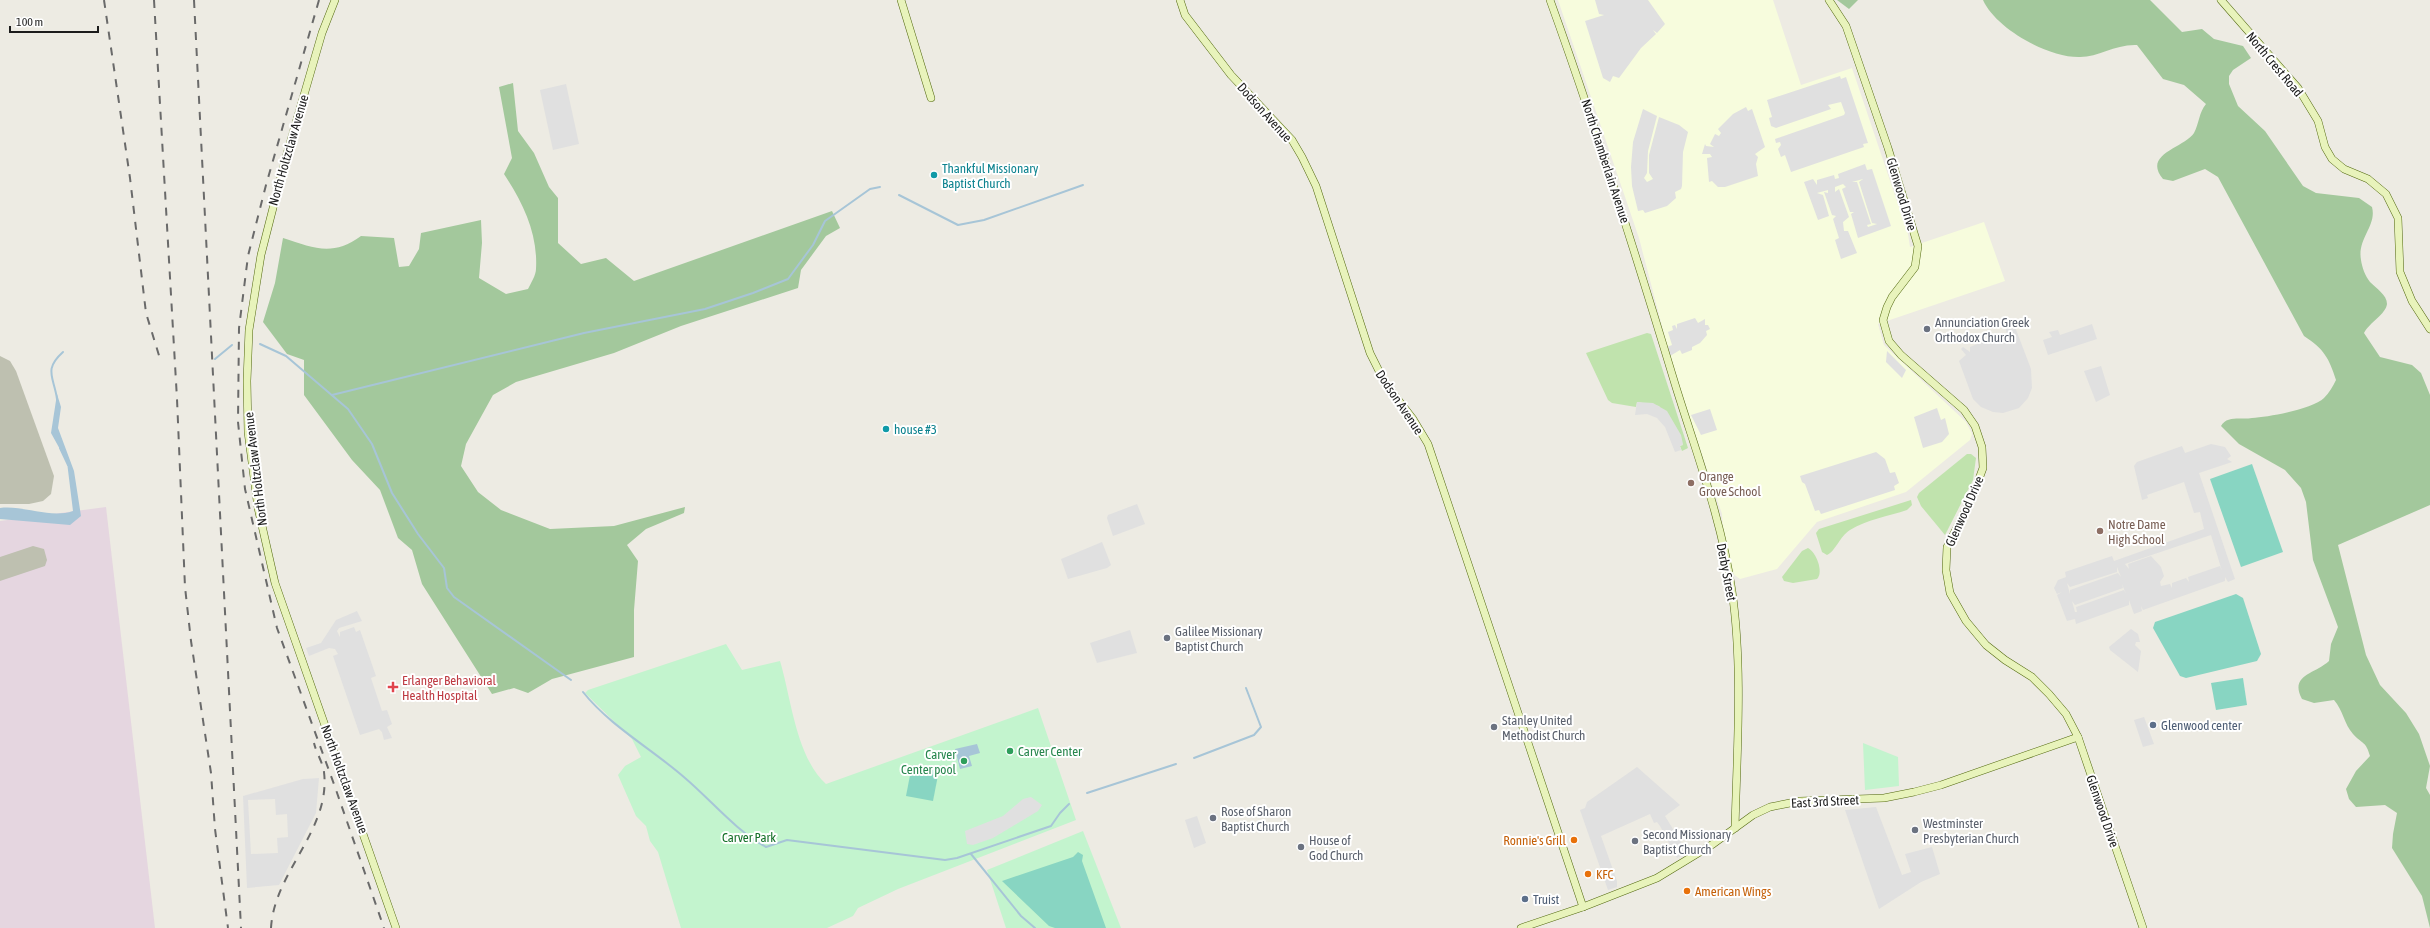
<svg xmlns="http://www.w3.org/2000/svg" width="2430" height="928" font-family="'Asap Condensed',sans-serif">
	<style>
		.industrial { fill: #e5d6e0 }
		.education { fill: #f7fcdd }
		.construction { fill: #bec0b0 }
		.grass { fill: #c0e3ad }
		.forest { fill: #a3c89c }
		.park { fill: #c3f4ce }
		.pitch { fill: #88d5c2 }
		.parking { fill: #e0e0e0; fill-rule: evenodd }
		.water { fill: #a7c5d7 }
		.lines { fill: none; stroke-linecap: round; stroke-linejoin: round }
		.stream { stroke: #a7c5d7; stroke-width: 2 }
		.secondary-casing { stroke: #52680f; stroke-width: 8 }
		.secondary { stroke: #e8f3bb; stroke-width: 7 }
		.rail { stroke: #6a6a6a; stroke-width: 2; stroke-dasharray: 8 8; stroke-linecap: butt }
		.culture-dot { fill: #0f9aa8; stroke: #fff; stroke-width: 1.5 }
		.worship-dot { fill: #6b7280; stroke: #fff; stroke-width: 1.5 }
		.education-dot { fill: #8d6e63; stroke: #fff; stroke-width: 1.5 }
		.health-dot { fill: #e0444e; stroke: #fff; stroke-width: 1.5 }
		.service-dot { fill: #5c6f8a; stroke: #fff; stroke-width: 1.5 }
		.leisure-dot { fill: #2e9e5b; stroke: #fff; stroke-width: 1.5 }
		.food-dot { fill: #e8710a; stroke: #fff; stroke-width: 1.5 }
		.labels { text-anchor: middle; stroke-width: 4; stroke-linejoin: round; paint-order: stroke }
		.street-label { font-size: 13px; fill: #1c1c1c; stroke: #fff }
		.culture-label { font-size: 13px; fill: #0d838f; stroke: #fff; text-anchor: start }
		.worship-label { font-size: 13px; fill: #5b616d; stroke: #fff; text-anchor: start }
		.education-label { font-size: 13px; fill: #785e54; stroke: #fff; text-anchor: start }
		.health-label { font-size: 13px; fill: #be3a42; stroke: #fff; text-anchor: start }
		.service-label { font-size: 13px; fill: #4e5e75; stroke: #fff; text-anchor: start }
		.leisure-label { font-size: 13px; fill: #27864d; stroke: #fff; text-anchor: start }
		.park-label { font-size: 13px; fill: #157029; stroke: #fff }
		.food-label { font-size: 13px; fill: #c56008; stroke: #fff; text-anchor: start }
	</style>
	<rect width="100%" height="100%" fill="#edebe3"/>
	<polygon class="industrial" points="106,507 155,928 0,928 0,521"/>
	<polygon class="education" points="1558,0 1773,0 1801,85 1852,68 1908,234 1910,247 1984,222 2005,281 1878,324 1884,345 1966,422 1972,434 1970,440 1906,492 1817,522 1777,569 1740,579 1733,574 1723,533 1722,514 1674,372 1639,238"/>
	<g class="construction">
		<polygon points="0,356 10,361 16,371 54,476 51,494 43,501 29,504 0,504"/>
		<polygon points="33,546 44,549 47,560 45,566 0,581 0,557"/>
	</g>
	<g class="grass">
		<polygon points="1647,333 1651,334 1688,448 1682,451 1680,446 1683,445 1659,406 1637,402 1636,407 1612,403 1608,400 1586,353"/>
		<polygon points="1967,454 1971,454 1976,458 1973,480 1945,535 1921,506 1917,497 1919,493"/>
		<path d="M1911,500L1912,505L1907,510C1889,516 1866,520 1850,530C1840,536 1835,552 1827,555L1822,552L1816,533L1819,529Z"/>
		<path d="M1808,548C1816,552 1824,572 1817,579L1793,583L1784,581L1782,577L1802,551Z"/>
	</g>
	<g class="forest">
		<polygon points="1837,0 1858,0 1849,9"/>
		<path d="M1983,0H2150L2182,32L2202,29L2214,39L2243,46L2251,58L2233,70L2229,76V84L2238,106L2265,131L2303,186L2316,193L2359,198L2372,207C2377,226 2357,238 2361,260C2362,267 2365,276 2370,282C2376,288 2387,295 2387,304C2386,314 2369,323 2364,333L2380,357L2412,365L2421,373L2430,395V505L2338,545L2366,655L2380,685L2406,713L2419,734L2430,766L2426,788L2430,795V928L2422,896L2392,848L2393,834L2397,813L2385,805L2356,807L2349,799L2346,789L2356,771L2370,756C2366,741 2362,744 2353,734C2344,724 2343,710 2334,700L2314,703L2302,699C2289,675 2315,674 2329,661L2331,644L2338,627L2313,560L2306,502L2301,488L2285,470L2239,444L2221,426C2227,415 2242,420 2252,418C2269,417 2313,409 2324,398C2329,393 2333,386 2336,380C2329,358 2324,349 2304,336L2218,177L2205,169L2173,181L2163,179C2142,154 2184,148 2194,133C2199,124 2199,112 2206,104L2184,85L2163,79L2137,45C2115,44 2099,57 2080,57C2049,58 1996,29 1983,0Z"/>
		<path d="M513,83L518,131L534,153L549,187L558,198V243L581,264L606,258L634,281L832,211L840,228L826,236L801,270L798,288L681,326L614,353L516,382L493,395L466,444L461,466L478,492L501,510L550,529L614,526L685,507L684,513L646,529L627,545L638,561L634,610V657L552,679L528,693L514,688L492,694L422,584L412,550L398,538L380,490L352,460L304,395V360L287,354L263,322L275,283L283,238C314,248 332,257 361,236L394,238L399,267L409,266L419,249L421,233L481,220L482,243L479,278L506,294L528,289C531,283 536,275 536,269C538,233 523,203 504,174L512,158L499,87Z"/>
	</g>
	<g class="park">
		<path d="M726,644L742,670L780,661C791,697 796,757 826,784L1038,708L1076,820L898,889L858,908L853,916L827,928H681L658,852L650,841L646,826L636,816L618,775L625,766L641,757L632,739L585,693L588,690Z"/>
		<polygon points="1863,743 1898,757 1899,786 1865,790"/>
		<polygon points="1083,831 1121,928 1006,928 987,870"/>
	</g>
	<g class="pitch">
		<polygon points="2252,464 2283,552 2241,567 2210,479"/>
		<polygon points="2236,594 2243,598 2261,654 2257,661 2186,678 2180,676 2153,628 2155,622"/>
		<polygon points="2243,678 2247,705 2216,710 2211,683"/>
		<polygon points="912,765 939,770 933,801 906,796"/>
		<polygon points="1078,852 1083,855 1082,861 1106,928 1055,928 1049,926 1002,881 1073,857"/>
	</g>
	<g class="parking">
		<polygon points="1595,0 1648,0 1665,24 1657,33 1653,30 1656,34 1641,48 1619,78 1613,76 1610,82 1603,78 1585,21 1604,15 1599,14"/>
		<polygon points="1840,76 1841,79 1846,77 1868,143 1863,144 1864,147 1791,172 1785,155 1781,157 1778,149 1781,145 1780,142 1776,143 1775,139 1844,115 1845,113 1841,102 1828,105 1831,109 1776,128 1771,126 1769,118 1772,117 1767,100"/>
		<polygon points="566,84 579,144 553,150 540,90"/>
		<polygon points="1746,107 1748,111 1752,109 1765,147 1755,154 1758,157 1756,164 1758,176 1725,187 1718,187 1712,181 1709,182 1707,158 1712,157 1710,154 1702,154 1705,144 1706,146 1714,147 1710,144 1715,134 1719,136 1721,133 1718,129 1733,114"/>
		<polygon points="1643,109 1657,116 1648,151 1647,173 1644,178 1647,182 1653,179 1649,173 1649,155 1659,117 1679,125 1688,132 1683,152 1682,186 1681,189 1675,192 1676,198 1667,206 1645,213 1643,210 1638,211 1632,186 1631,167 1633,142"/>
		<path d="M1865,164L1867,170L1872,169L1891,226L1858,238L1851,214L1854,212H1850L1842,189L1846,187L1843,184L1835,187V192L1839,189L1849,217L1843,222L1844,231H1848L1857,253L1841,259L1835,240L1839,238L1833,219L1836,216L1832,215L1824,192L1828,193V190L1817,193L1823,195L1829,216L1818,220L1804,182L1813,179L1817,185V180L1834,175L1835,179L1839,178L1838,174ZM1863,179L1859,182L1872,223L1877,224L1868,227L1867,225L1871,224L1857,182H1852Z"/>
		<polygon points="1695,318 1698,323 1705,319 1705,325 1708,325 1710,329 1706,331 1707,335 1700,343 1692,347 1692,350 1682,354 1680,350 1670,356 1667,347 1672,345 1668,332 1673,330 1672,326 1675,325 1677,329 1677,324"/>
		<polygon points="2011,324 2012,327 2015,327 2031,369 2032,388 2028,398 2019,408 2003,413 1993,412 1981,407 1973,399 1959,361 1966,355 1961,349 1963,347 1970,352 1970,347 2004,333 2005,338 2008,338 2005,326"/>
		<polygon points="2092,324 2097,339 2048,355 2043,340 2052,337 2049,332 2058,330 2060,335"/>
		<polygon points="1887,351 1906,370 1902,378 1886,362"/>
		<polygon points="2101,366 2110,395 2096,402 2084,371"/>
		<polygon points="1637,402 1653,403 1667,411 1681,435 1683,444 1680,446 1681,450 1675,452 1665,427 1657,418 1647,414 1635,415"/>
		<polygon points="1937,408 1941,420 1945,418 1949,434 1942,442 1923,448 1914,417"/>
		<polygon points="1710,409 1717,430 1701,435 1691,415"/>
		<path d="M2211,444L2225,447L2231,456L2227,459L2232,462L2199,473L2235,579L2228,582L2225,577V581L2143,610L2141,606L2142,611L2134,614L2129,600V605L2076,624L2075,619L2067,621L2057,595L2062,592L2057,594L2054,588L2058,580L2066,577L2065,572L2112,556L2114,561L2204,529L2200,512L2194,513L2184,482L2147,495L2148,498L2142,500L2134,466L2137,462L2182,446L2185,453ZM2211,535L2222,571L2220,566L2188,577L2189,582L2186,578L2172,583V588L2170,584L2161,586L2160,582L2164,576L2161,567L2151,556L2128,564L2129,569L2125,564ZM2117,567L2121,577L2118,573L2070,590V594L2067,583L2070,587L2117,572ZM2122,584L2126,594L2124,590L2076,607L2077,612H2075L2072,601L2075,605L2123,588Z"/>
		<polygon points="1876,452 1885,459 1890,473 1895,472 1899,483 1894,486 1895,490 1821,514 1819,510 1815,511 1805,484 1802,482 1800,476"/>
		<polygon points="1137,504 1145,524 1113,536 1107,518 1108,515"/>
		<polygon points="1102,542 1111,565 1107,568 1068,579 1061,559"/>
		<polygon points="357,611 362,621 339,628 337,631 340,637 340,632 354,627 356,632 360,630 376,676 371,678 382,711 387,710 392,724 387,727 392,738 384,740 382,732 379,729 360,735 333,656 338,654 335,649 329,648 309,656 306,648 321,643 336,620"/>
		<polygon points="2131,629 2138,634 2140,642 2136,642 2135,645 2141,651 2138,672 2110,650 2109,647"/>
		<polygon points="1130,630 1137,653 1097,663 1090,643"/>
		<polygon points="2144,717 2154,744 2143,747 2134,720"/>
		<polygon points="1637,767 1680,805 1665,816 1687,852 1677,858 1660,826 1657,822 1654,823 1650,814 1601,836 1617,881 1617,887 1608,890 1580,810 1585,808 1587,802"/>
		<path d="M319,778L316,813L279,885L247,888L243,796L303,779ZM275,799L276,815L287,814L288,837L277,838L278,853L251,854L248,800Z"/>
		<polygon points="1031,797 1042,805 1038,811 993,838 973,845 967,844 965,831 1003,816 1023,799"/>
		<polygon points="1876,807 1902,875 1911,872 1905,854 1932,847 1940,874 1921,882 1879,909 1845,810"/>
		<polygon points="1197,816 1206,843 1194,848 1185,820"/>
	</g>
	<g class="water">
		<path d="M57,394L61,407L58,428L74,471L81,516L70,525L0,519V508C24,505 50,519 73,511L67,462L51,433Z"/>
		<polygon points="977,744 980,753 969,756 972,766 960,769 955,749"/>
	</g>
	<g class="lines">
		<g class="stream">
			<polyline points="899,195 958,225 984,220 1083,185"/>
			<polyline points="260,344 286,356 348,409 372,444 392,493 418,534 444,568 447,588 454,597 571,680"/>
			<polyline points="215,359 232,345"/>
			<polyline points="332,395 584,333 705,309 753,293 788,279 813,245 825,221 870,189 880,187"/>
			<path d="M57,399C54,377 43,370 63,352"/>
			<polyline points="60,448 68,465"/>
			<path d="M583,692C610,726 652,749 685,778C712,801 735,830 766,847L787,840L945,860L957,858L1051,826L1060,813L1069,804"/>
			<polyline points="1194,758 1254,735 1261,727 1246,688"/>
			<polyline points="1087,793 1176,764"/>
			<polyline points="971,854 1021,916 1035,928"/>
		</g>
		<g class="secondary-casing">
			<g id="secondary">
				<polyline points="335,0 322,33 286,157 261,255 249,330 247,381 248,432 258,508 275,583 396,928"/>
				<polyline points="901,0 931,98"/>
				<polyline points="1180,0 1185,15 1231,75 1292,140 1302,157 1316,186 1370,353 1385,383 1413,419 1428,444 1583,907"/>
				<path d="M1550,0C1596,127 1636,255 1675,384C1696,452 1722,521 1732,591C1743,667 1737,751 1735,828"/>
				<polyline points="1829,0 1846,26 1888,148 1918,246 1915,267 1892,297 1887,307 1883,320 1889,341 1901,355 1964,410 1975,426 1982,447 1983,468 1972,498 1947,547 1946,570 1950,593 1966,621 1986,645 2005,660 2032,677 2049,694 2066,714 2078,737 2143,928"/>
				<polyline points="2221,0 2298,88 2318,121 2325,147 2332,159 2344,169 2368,179 2386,194 2398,218 2400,272 2412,301 2430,329"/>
				<polyline points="1521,928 1583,907 1657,878 1713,844 1753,815 1770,807 1800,801 1884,798 1914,792 1941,785 2078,737"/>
			</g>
		</g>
		<use href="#secondary" class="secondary"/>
		<g class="rail">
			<polyline points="104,0 130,178 146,313 161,362"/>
			<polyline points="154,0 177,399 185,587 191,641 211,773 215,829 228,928"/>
			<polyline points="194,0 241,928"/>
			<polyline points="319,0 266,185 248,256 239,328 238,422 245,489 277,628 335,787 384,928"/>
			<path d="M271,928C274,872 331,830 324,772C323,763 316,752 314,743"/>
		</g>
	</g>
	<g class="culture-dot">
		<circle cx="934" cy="175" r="4"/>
		<circle cx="886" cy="429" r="4"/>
	</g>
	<g class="worship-dot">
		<circle cx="1927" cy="329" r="4"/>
		<circle cx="1167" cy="638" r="4"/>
		<circle cx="1494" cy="727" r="4"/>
		<circle cx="1213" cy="818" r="4"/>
		<circle cx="1915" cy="830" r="4"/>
		<circle cx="1635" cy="841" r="4"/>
		<circle cx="1301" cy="847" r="4"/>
	</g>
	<g class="education-dot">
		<circle cx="1691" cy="483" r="4"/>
		<circle cx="2100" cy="531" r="4"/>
	</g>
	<path class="health-dot" d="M391 681h4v4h4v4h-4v4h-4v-4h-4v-4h4z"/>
	<g class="service-dot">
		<circle cx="2153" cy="725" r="4"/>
		<circle cx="1525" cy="899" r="4"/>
	</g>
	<g class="leisure-dot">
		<circle cx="1010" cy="751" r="4"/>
		<circle cx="964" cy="761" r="4"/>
	</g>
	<g class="food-dot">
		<circle cx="1574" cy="840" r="4"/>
		<circle cx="1588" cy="874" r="4"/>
		<circle cx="1687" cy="891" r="4"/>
	</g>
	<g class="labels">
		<g class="street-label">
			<text transform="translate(2275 64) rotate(50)" y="5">North Crest Road</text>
			<text transform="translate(1265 112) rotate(48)" y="5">Dodson Avenue</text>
			<text transform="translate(288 150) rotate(-74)" y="5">North Holtzclaw Avenue</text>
			<text transform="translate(1606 161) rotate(72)" y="5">North Chamberlain Avenue</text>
			<text transform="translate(1902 194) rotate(73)" y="5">Glenwood Drive</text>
			<text transform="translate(1400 402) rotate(56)" y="5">Dodson Avenue</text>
			<text transform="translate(255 469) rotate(-97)" y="5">North Holtzclaw Avenue</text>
			<text transform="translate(1964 511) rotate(-66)" y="5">Glenwood Drive</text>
			<text transform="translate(1727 572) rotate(79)" y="5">Derby Street</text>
			<text transform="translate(345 779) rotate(70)" y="5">North Holtzclaw Avenue</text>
			<text transform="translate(1825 801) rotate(-3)" y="5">East 3rd Street</text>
			<text transform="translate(2103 811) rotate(71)" y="5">Glenwood Drive</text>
		</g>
		<g class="culture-label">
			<text x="942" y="173">Thankful Missionary<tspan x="942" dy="15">Baptist Church</tspan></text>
			<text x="894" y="434">house #3</text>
		</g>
		<g class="worship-label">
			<text x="1935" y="327">Annunciation Greek<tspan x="1935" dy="15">Orthodox Church</tspan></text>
			<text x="1175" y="636">Galilee Missionary<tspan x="1175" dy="15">Baptist Church</tspan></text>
			<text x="1502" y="725">Stanley United<tspan x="1502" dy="15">Methodist Church</tspan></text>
			<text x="1221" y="816">Rose of Sharon<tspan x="1221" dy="15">Baptist Church</tspan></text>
			<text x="1923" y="828">Westminster<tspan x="1923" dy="15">Presbyterian Church</tspan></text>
			<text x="1643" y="839">Second Missionary<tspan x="1643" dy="15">Baptist Church</tspan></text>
			<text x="1309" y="845">House of<tspan x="1309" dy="15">God Church</tspan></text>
		</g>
		<g class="education-label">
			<text x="1699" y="481">Orange<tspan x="1699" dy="15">Grove School</tspan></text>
			<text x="2108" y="529">Notre Dame<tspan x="2108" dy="15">High School</tspan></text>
		</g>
		<g class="health-label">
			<text x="402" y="685">Erlanger Behavioral<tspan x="402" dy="15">Health Hospital</tspan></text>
		</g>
		<g class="service-label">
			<text x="2161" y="730">Glenwood center</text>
			<text x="1533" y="904">Truist</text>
		</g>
		<g class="leisure-label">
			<text x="1018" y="756">Carver Center</text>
			<text x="956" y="759" text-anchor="end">Carver<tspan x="956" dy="15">Center pool</tspan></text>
		</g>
		<g class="park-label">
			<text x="749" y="842">Carver Park</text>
		</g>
		<g class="food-label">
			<text x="1566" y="845" text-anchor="end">Ronnie's Grill</text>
			<text x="1596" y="879">KFC</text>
			<text x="1695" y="896">American Wings</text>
		</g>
	</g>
	<path d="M10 26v6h88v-6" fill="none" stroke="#1c1c1c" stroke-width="2"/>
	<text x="16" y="26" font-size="12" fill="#1c1c1c" stroke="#ffffff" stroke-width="3" paint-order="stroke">100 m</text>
</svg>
